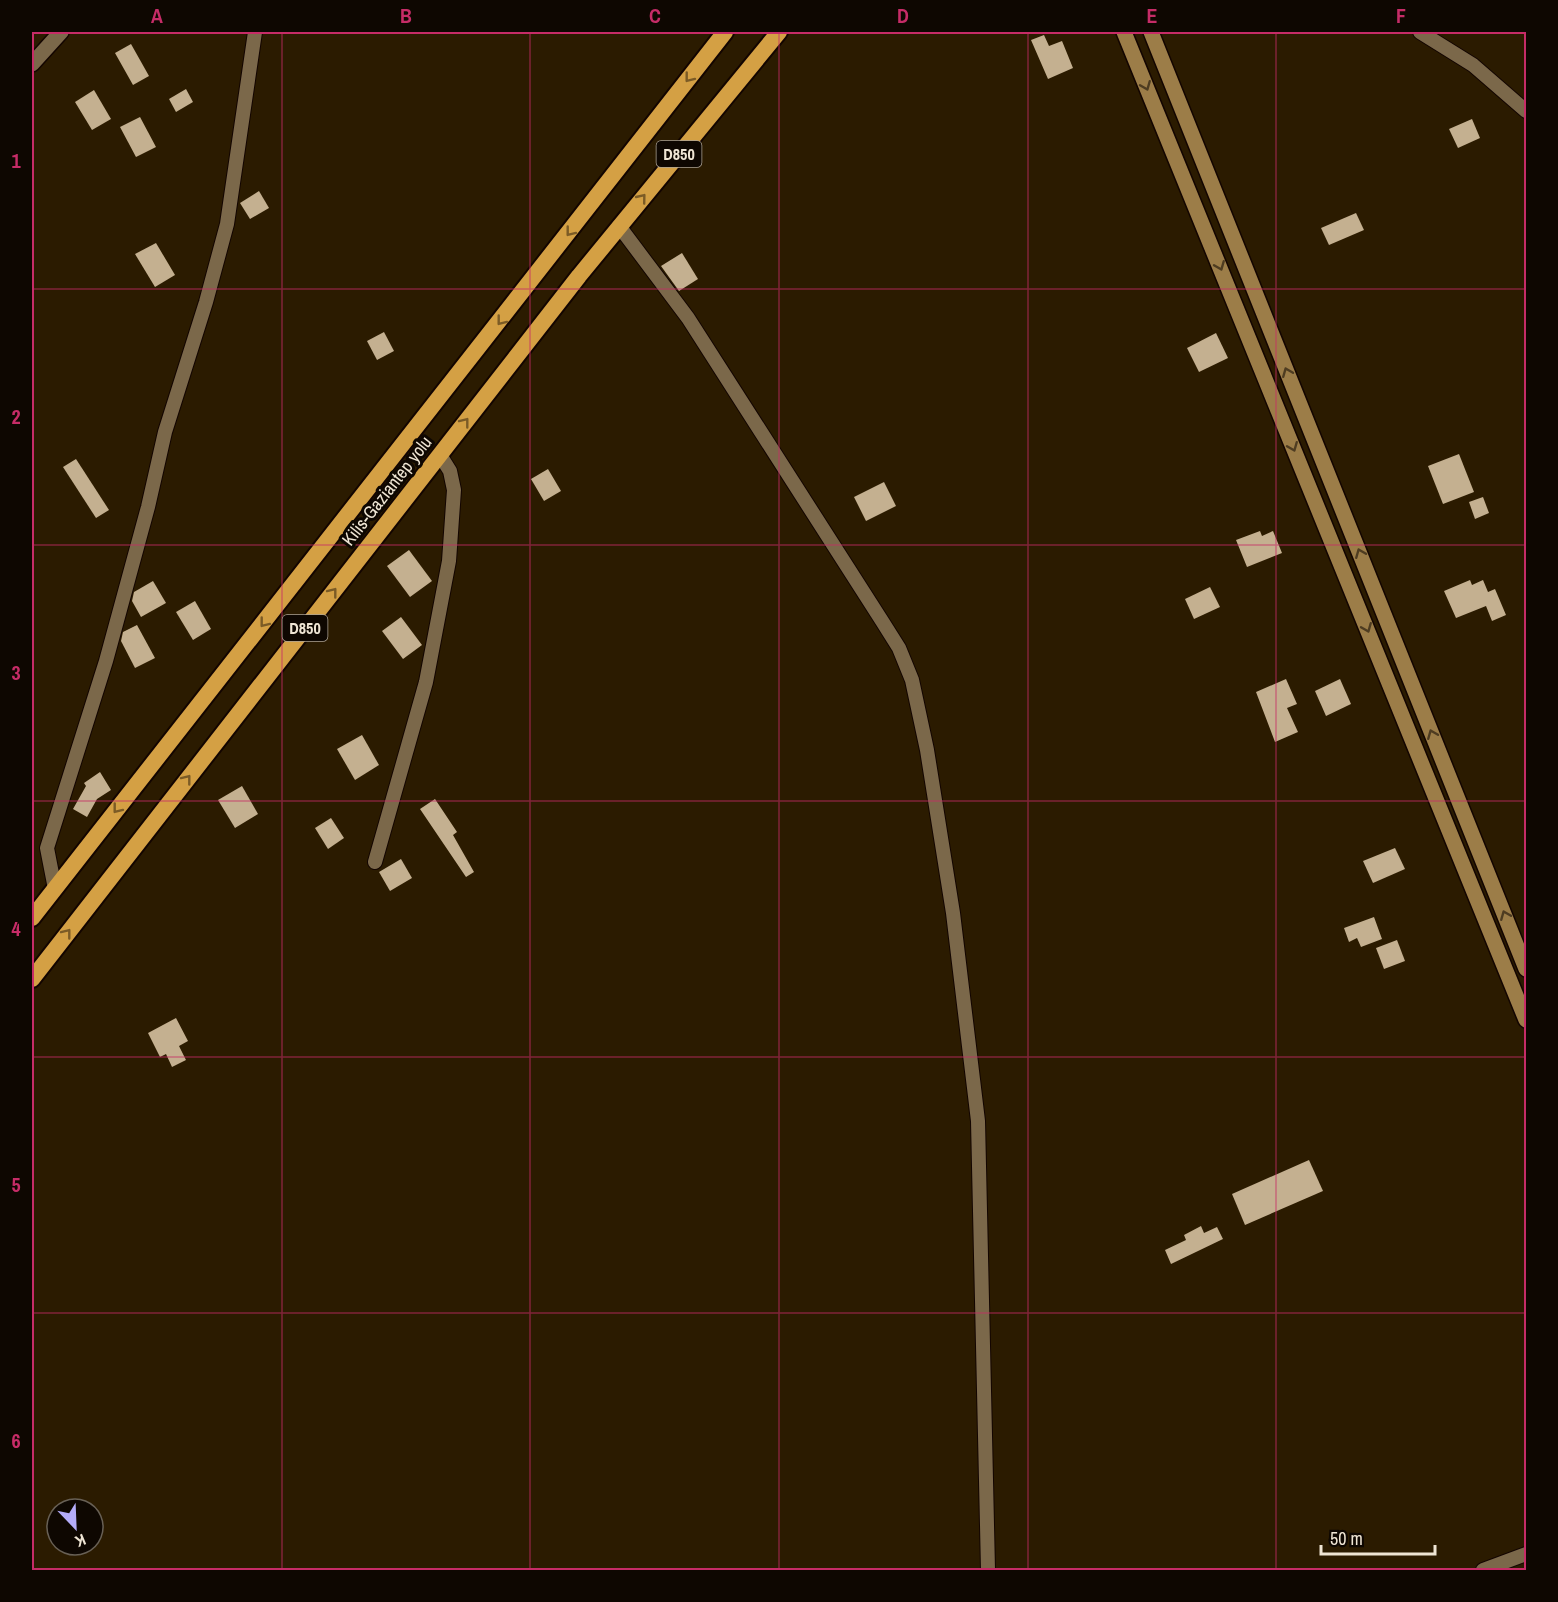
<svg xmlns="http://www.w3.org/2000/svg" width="1558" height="1602" font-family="'Archivo Narrow',sans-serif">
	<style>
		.building { fill: #c4b090 }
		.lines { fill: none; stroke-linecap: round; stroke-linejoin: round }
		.minor-casing { stroke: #130500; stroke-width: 16 }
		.tertiary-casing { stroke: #130500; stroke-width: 18 }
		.secondary-casing { stroke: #130500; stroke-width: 18 }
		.trunk-casing { stroke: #130500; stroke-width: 20 }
		.minor { stroke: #7b684a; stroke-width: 14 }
		.tertiary { stroke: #7b684a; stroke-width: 15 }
		.secondary { stroke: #9c7d48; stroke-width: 15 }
		.trunk { stroke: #d4a044; stroke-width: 16 }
		.oneway { stroke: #7b5b26 }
		.oneway2 { stroke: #4e3c21 }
		.grid { fill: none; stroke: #c62c67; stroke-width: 1.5; stroke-opacity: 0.55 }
		.labels { text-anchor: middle; stroke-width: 6; stroke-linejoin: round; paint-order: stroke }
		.shield { fill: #0e0701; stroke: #aca295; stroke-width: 1.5 }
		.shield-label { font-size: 16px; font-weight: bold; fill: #efe5d4 }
		.street-label { font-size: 18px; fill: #efe5d4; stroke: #0e0701 }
		.neatline { fill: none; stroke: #c62c67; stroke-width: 2 }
		.grid-label { font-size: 20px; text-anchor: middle; font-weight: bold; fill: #c62c67 }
	</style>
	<rect width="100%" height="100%" fill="#2b1b00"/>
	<g class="building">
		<polygon points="1044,35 1049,46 1062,41 1073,68 1048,79 1031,40"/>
		<polygon points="131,44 149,76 133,85 115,53"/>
		<polygon points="186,89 193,102 176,112 169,99"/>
		<polygon points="94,90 111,119 92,130 75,102"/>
		<polygon points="140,117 156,147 136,157 120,127"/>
		<polygon points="1472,119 1480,138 1458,148 1449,129"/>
		<polygon points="259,191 269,208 250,219 240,203"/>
		<polygon points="1356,213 1364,230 1329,245 1321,228"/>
		<polygon points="156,243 175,275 155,287 135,254"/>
		<polygon points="682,253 698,279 679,291 661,266"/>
		<polygon points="384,332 394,351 377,360 367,341"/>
		<polygon points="1216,333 1228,358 1199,372 1187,348"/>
		<polygon points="1459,454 1474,492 1443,504 1428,466"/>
		<polygon points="76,459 109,510 96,518 63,467"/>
		<polygon points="548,469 561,491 544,501 531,479"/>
		<polygon points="884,482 896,506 866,521 854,497"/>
		<polygon points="1483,497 1489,513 1475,519 1469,502"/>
		<polygon points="1260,531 1262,536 1273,531 1282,553 1247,567 1236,540"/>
		<polygon points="409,550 432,581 410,597 387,566"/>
		<polygon points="1470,580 1472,585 1483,580 1488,592 1495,589 1506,615 1492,621 1486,606 1456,618 1444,591"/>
		<polygon points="153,581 166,603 141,617 132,601 134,592"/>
		<polygon points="1210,587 1220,607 1194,619 1185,599"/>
		<polygon points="195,601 211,629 193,640 176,612"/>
		<polygon points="401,617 422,645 403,659 382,631"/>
		<polygon points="137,625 155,658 135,668 121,641 123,632"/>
		<polygon points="1286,679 1297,704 1287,708 1298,732 1275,742 1256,692"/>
		<polygon points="1340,679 1351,704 1326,716 1315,691"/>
		<polygon points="362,735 379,765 355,780 337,749"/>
		<polygon points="100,772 111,790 97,799 87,817 73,809 86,786 84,783"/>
		<polygon points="242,786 258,814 235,828 218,800"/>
		<polygon points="435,799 457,832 453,835 474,872 466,877 420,809"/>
		<polygon points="331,818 344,838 328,849 315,828"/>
		<polygon points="1395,848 1405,869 1373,883 1363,861"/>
		<polygon points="401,859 412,878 390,891 379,872"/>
		<polygon points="1374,917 1382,939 1361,947 1357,938 1349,942 1344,928"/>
		<polygon points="1397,940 1405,961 1384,969 1376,948"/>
		<polygon points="176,1018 188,1041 179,1046 186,1060 172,1067 166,1054 160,1057 148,1033"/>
		<polygon points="1309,1160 1323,1191 1245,1225 1232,1194"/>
		<polygon points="1201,1226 1204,1233 1217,1227 1223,1239 1171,1264 1165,1250 1186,1240 1184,1235"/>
	</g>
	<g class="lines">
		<g class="minor-casing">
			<g id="minor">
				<polyline points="1420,32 1473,65 1526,111"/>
				<polyline points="619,226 688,318 882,621 899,648 912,680 927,750 953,913 978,1121 988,1570"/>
				<polyline points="375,862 426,682 449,561 454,490 450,471 440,455"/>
				<polyline points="55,889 47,848 106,661 148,507 165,432 206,302 227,224 255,32"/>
				<polyline points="1483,1570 1526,1554"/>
			</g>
		</g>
		<g class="tertiary-casing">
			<polyline id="tertiary" points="32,64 61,32"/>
		</g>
		<g class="secondary-casing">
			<g id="secondary">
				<polyline points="1124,32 1526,1020"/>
				<polyline points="1151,32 1526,969"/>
			</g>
		</g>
		<g class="trunk-casing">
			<g id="trunk">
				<polyline points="32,918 725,32"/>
				<polyline points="32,979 579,276 779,32"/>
			</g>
		</g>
		<use href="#minor" class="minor"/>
		<use href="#tertiary" class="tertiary"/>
		<use href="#secondary" class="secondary"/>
		<use href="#trunk" class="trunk"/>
	</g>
	<defs><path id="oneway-chevron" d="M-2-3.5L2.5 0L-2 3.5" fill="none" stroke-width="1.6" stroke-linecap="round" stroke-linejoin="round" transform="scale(1.5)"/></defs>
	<g class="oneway">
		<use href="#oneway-chevron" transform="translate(689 78) rotate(128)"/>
		<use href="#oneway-chevron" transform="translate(642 198) rotate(-51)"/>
		<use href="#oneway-chevron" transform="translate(570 232) rotate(128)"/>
		<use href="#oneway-chevron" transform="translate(501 321) rotate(128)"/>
		<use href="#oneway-chevron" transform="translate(465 422) rotate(-52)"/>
		<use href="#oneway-chevron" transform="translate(333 592) rotate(-52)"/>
		<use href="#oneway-chevron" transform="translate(264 623) rotate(128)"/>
		<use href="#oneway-chevron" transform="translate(187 779) rotate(-52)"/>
		<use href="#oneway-chevron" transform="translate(117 809) rotate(128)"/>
		<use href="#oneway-chevron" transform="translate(67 933) rotate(-52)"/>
	</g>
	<g class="oneway2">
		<use href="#oneway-chevron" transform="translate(1146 86) rotate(68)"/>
		<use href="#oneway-chevron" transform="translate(1220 266) rotate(68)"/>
		<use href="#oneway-chevron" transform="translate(1287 372) rotate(-112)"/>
		<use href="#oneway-chevron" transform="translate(1293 447) rotate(68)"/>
		<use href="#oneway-chevron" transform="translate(1360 553) rotate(-112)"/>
		<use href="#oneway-chevron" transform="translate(1367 628) rotate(68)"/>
		<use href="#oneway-chevron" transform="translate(1432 734) rotate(-112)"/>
		<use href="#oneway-chevron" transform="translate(1505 915) rotate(-112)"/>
	</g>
	<path class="grid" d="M282,32V1570M530,32V1570M779,32V1570M1028,32V1570M1276,32V1570M32,289H1526M32,545H1526M32,801H1526M32,1057H1526M32,1313H1526"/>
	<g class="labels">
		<g class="shield">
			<rect x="656.5" y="141" width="45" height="26" rx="4.5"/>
			<rect x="282.5" y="615" width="45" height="26" rx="4.5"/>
		</g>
		<g class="shield-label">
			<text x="679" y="160">D850</text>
			<text x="305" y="634">D850</text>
		</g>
		<g class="street-label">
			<text transform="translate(387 491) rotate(-52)" y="6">Kilis-Gaziantep yolu</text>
		</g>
	</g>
	<rect width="1558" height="1602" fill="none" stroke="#0e0701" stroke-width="66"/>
	<g transform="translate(75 1527) rotate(157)"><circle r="28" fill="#0e0701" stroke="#686055" stroke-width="1.5"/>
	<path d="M0-4.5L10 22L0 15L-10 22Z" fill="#b4acf9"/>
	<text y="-9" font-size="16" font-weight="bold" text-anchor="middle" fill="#efe5d4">K</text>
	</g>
	<path d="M1321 1545v9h114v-9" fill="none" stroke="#efe5d4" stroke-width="3"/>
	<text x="1330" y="1545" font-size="18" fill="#efe5d4" stroke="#0e0701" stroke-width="4.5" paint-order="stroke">50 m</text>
	<rect x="33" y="33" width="1492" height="1536" class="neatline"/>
	<g class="grid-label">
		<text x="157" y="23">A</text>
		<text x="406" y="23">B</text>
		<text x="655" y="23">C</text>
		<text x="903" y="23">D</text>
		<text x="1152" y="23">E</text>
		<text x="1401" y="23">F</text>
		<text x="16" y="168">1</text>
		<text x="16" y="424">2</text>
		<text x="16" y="680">3</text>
		<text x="16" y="936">4</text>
		<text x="16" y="1192">5</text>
		<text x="16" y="1448">6</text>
	</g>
</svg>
